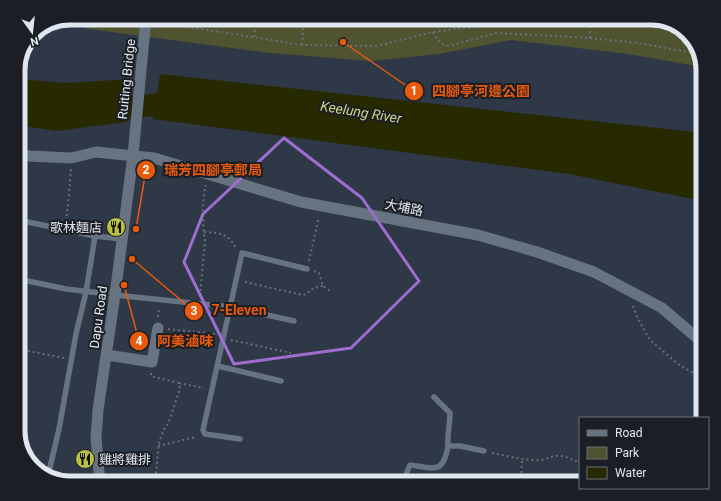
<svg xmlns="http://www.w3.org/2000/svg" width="721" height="501" font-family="Roboto,'Noto Sans TC',sans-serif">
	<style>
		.green { fill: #50532f }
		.water { fill: #272901 }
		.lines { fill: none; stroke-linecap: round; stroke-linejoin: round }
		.river { stroke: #272901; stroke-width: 22 }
		.minor-tunnel { stroke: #4a525f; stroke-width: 11; stroke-dasharray: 11 5.5; stroke-linecap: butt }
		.path { stroke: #676f7b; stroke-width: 2; stroke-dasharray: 2 3; stroke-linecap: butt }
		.service { stroke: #687382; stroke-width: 5.5 }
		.minor { stroke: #687382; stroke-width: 11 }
		.tertiary { stroke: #687382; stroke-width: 11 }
		.marked { fill: none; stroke: #9e6dd0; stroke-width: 3; stroke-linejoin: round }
		.labels { text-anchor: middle; stroke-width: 4; stroke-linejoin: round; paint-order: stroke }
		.street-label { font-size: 13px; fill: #e0e6ef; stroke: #1b1f25 }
		.poi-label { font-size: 13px; fill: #e0e6ef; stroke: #1b1f25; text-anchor: end }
		.water-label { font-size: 14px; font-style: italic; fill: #ced585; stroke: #1b1f25 }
		.rim { fill: none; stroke: #e0e6ef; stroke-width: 5 }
		.leader { fill: none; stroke: #e8590c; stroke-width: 1.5 }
		.callout-dot { fill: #e8590c; stroke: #1b1f25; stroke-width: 1.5 }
		.mark-label { font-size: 12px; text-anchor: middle; font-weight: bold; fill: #fff }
		.callout-label { font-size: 14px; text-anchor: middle; font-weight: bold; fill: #e8590c; stroke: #1b1f25; stroke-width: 4; stroke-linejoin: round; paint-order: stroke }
	</style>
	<rect width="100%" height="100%" fill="#2f3846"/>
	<polygon class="green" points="70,18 649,18 680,27 696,44 702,67 628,54 511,40 439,54 371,61 270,53 89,29 61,22"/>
	<g class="water">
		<polygon points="160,74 703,133 703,201 569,174 153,119"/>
		<polygon points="18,79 67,83 130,79 127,122 56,131 18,125"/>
	</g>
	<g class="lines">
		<polyline class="river" points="99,111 186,101"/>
		<polyline class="minor-tunnel" points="100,293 115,295"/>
		<g class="path">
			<polyline points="174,18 181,25"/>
			<polyline points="157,22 302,45 377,46 433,32 541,18"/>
			<polyline points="470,26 471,18"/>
			<path d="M433,32C437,40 440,44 449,46L496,33L590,38L639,43L699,54"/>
			<polyline points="254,37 256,18"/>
			<polyline points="590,38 591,18"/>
			<polyline points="302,45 304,18"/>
			<polyline points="66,221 69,194 71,169"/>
			<path d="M204,232C220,233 228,233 236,248"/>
			<polyline points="309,261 319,217"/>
			<polyline points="314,271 319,273 323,286 330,291"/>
			<path d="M245,282L303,295L307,294C311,288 316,287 323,286"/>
			<path d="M200,296L205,240C202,223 202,201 206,185"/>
			<polyline points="633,306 637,317 650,340 678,364 703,379"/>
			<polyline points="158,317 159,307"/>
			<polyline points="168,329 216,334"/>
			<polyline points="231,340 291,353"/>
			<polyline points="18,349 64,358"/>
			<polyline points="151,373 151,376 179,383 180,389 168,424 164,429 159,442 155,483"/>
			<polyline points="179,383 204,388"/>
			<polyline points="158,446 196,437"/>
			<path d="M492,453C508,456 525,461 541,460C548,459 553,455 560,456C568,456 572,461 580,462"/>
			<polyline points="435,483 436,476"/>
			<polyline points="521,483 522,459"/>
		</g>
		<g class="service">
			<polyline points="18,220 95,236 122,239"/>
			<polyline points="18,279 66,289 100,293"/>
			<polyline points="115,295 231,307 294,321"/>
			<polyline points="218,366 281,381"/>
			<path d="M434,397L450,413C450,424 447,435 448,446"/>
			<polyline points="240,439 205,434 203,430 242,253 307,269"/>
			<polyline points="48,476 59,429 76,334 86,292 95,236"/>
			<path d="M400,483L404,479L410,465C434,468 443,475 448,446H460L484,451"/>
		</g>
		<g class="minor">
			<polyline points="18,154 29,156 71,158 96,152 154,158 301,202 478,235 537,252 594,272 662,308 703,343"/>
			<polyline points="107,355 152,362 158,328"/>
		</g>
		<polyline class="tertiary" points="100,483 96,438 98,410 115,295 133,155 146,18"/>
	</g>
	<path class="marked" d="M284,138L362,198L419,281L351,348L234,364L184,262L203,214Z"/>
	<defs>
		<g id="restaurant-disc" transform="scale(1)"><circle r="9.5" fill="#b9c046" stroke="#1b1f25"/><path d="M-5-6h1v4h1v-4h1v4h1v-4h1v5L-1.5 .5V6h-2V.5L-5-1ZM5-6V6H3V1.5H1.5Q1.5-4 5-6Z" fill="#111"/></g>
	</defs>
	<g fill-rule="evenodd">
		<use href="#restaurant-disc" x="116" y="227"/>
		<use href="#restaurant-disc" x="85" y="459"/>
	</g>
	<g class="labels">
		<g class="street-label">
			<text transform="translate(126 79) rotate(-84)" y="5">Ruiting Bridge</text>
			<text transform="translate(404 207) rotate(11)" y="5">大埔路</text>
			<text transform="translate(98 317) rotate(-82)" y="5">Dapu Road</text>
		</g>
		<g class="poi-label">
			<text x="102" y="232">歌林麵店</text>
			<text x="99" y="464" text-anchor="start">雞將雞排</text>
		</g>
		<g class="water-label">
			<text transform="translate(361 112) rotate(9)" y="5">Keelung River</text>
		</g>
	</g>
	<path d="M0 0H721V501H0ZM70 25H651A45 45 0 0 1 696 70V431A45 45 0 0 1 651 476H70A45 45 0 0 1 25 431V70A45 45 0 0 1 70 25Z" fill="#1b1f25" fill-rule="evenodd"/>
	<path class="rim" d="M70 25H651A45 45 0 0 1 696 70V431A45 45 0 0 1 651 476H70A45 45 0 0 1 25 431V70A45 45 0 0 1 70 25Z"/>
	<path class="leader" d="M343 42L414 91M136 229L146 170M132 259L194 311M124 285L139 341"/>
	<g class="callout-dot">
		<circle cx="343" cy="42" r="4"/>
		<circle cx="136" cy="229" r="4"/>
		<circle cx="132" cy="259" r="4"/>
		<circle cx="124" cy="285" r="4"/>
		<circle cx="414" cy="91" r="10"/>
		<circle cx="146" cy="170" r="10"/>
		<circle cx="194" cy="311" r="10"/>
		<circle cx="139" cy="341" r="10"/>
	</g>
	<g class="mark-label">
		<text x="414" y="95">1</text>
		<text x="146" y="174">2</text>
		<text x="194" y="315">3</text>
		<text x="139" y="345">4</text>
	</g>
	<g class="callout-label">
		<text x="481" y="96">四腳亭河邊公園</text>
		<text x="213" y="175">瑞芳四腳亭郵局</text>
		<text x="239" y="315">7-Eleven</text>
		<text x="185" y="346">阿美滷味</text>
	</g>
	<rect x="579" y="417" width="130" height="72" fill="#1b1f25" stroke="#6a6f76"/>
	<rect x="587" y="430" width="20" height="6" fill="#687382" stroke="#6a6f76"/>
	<text x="615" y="437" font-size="12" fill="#e0e6ef">Road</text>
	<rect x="587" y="447" width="20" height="12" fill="#50532f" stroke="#6a6f76"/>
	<text x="615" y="457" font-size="12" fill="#e0e6ef">Park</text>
	<rect x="587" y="467" width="20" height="12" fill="#272901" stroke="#6a6f76"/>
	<text x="615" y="477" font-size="12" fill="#e0e6ef">Water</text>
	<g transform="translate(32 32) rotate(165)" stroke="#1b1f25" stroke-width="3" paint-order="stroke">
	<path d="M0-3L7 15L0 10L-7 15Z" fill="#e0e6ef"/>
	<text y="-6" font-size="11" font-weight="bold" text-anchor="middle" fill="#e0e6ef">N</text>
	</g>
</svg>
